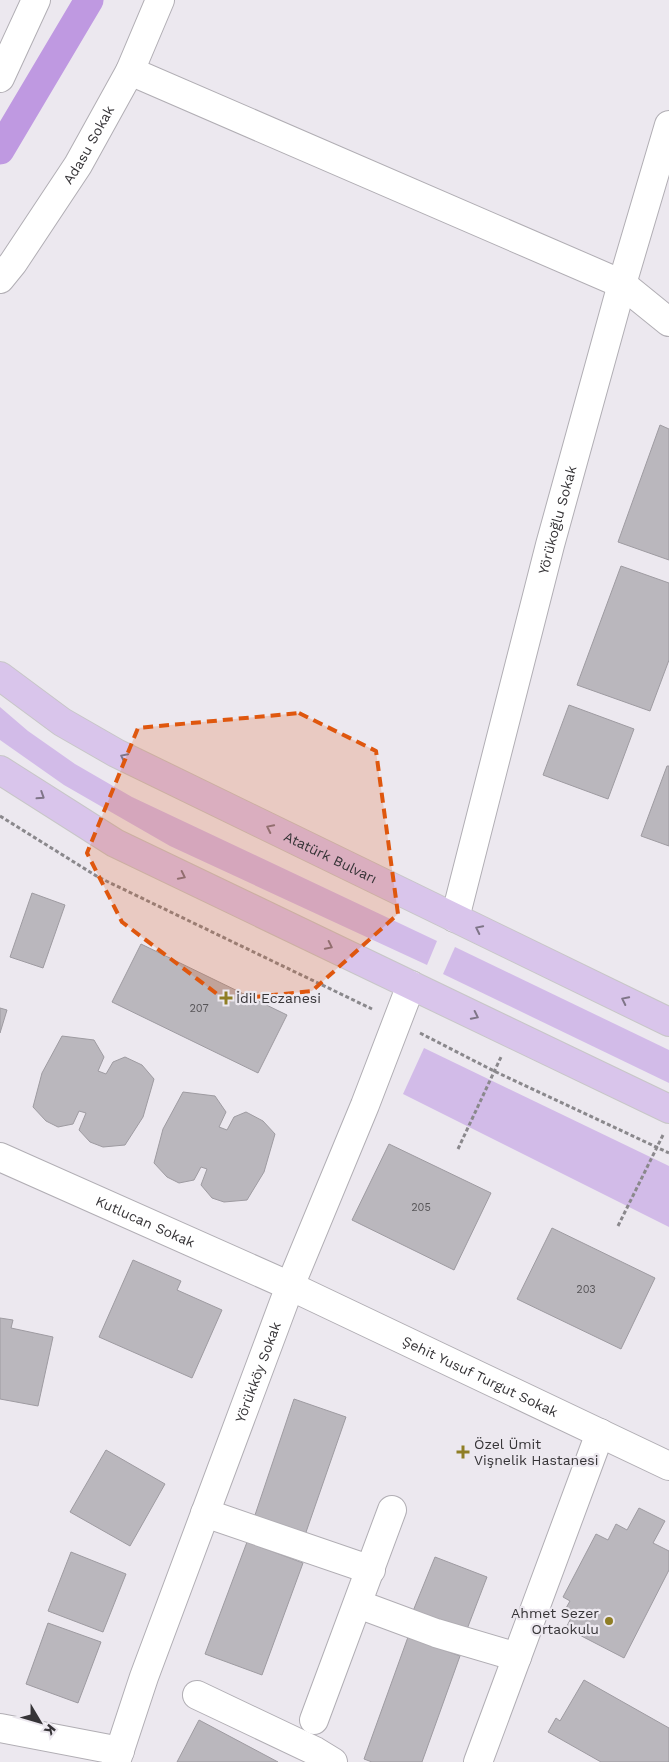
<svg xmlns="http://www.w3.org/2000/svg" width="669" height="1762" font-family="'Work Sans',sans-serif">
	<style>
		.green { fill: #d2bbe8 }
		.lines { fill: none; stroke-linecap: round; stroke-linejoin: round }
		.canal { stroke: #bf99e1; stroke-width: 29 }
		.building { fill: #bab7bd; stroke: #9e9ba1 }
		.minor-casing { stroke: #b1aeb4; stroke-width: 30 }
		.major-casing { stroke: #c7c6c7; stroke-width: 30 }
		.path { stroke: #8a888c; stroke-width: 3; stroke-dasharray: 4 2.5; stroke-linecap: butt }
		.minor { stroke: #fff; stroke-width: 28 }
		.major { stroke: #d9c5eb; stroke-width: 28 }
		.oneway { stroke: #7f7588 }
		.marked { fill: #df570e; fill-opacity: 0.2; stroke: #df570e; stroke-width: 4; stroke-dasharray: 10 6; stroke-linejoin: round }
		.poi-dot { fill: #8f7e25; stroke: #ece8ef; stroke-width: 2 }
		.labels { text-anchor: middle; stroke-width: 4.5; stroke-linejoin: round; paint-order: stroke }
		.number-label { font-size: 11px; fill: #575558 }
		.street-label { font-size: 14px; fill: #363437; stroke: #ece8ef }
		.poi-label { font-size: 14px; fill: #363437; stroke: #ece8ef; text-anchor: start }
	</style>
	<rect width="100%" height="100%" fill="#ece8ef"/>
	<g class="green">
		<polygon points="0,707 28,731 75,764 132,797 437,941 427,965 170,846 64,785 0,740"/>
		<polygon points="455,947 669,1050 669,1083 443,974"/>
		<polygon points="424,1048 669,1166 669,1227 403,1094"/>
	</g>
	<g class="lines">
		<polyline class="canal" points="0,150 89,0"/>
	</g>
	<g class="building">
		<polygon points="660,425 669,429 669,560 618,542"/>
		<polygon points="621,566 669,583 669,660 650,711 577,685"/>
		<polygon points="569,705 634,729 608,799 543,775"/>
		<polygon points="667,766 669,766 669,846 641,836"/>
		<polygon points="32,893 65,905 43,968 10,957"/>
		<polygon points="141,944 287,1015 258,1073 112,1002"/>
		<polygon points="0,1008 7,1010 0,1033"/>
		<polygon points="62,1036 94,1040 104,1057 98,1071 106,1074 113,1062 125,1057 142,1065 154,1079 143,1117 125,1145 103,1147 90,1142 79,1130 86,1113 79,1111 73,1124 58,1127 46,1121 33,1107 42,1073"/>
		<polygon points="183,1092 215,1096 226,1112 219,1127 227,1130 234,1117 246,1112 263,1121 275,1134 264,1172 247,1200 224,1202 212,1198 201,1185 207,1169 201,1167 194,1180 179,1183 167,1177 154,1163 163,1129"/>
		<polygon points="389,1144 491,1193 454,1270 352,1220"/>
		<polygon points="552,1228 655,1278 621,1349 517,1299"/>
		<polygon points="133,1260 181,1281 177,1290 222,1310 192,1378 99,1337"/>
		<polygon points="0,1318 13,1320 11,1328 53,1337 38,1406 0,1399"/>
		<polygon points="294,1399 346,1417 304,1538 253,1521"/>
		<polygon points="106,1450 165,1484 130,1546 70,1512"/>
		<polygon points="639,1508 665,1521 653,1543 669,1551 669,1570 624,1658 566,1628 574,1612 566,1608 570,1601 563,1597 596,1534 608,1540 616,1524 627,1530"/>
		<polygon points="247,1542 303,1563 262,1675 205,1654"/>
		<polygon points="71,1552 126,1574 103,1632 48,1611"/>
		<polygon points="435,1557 487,1577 464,1637 411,1616"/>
		<polygon points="48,1623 101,1642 78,1703 26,1684"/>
		<polygon points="408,1637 460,1656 422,1762 372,1762 364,1759"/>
		<polygon points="584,1680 669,1728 669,1762 601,1762 548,1732 556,1718 560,1721"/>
		<polygon points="199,1720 278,1762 177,1762"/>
	</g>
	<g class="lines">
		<g class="minor-casing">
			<g id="minor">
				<polyline points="130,71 622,284 669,322"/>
				<polyline points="0,78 36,0"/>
				<path id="s1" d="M0,279L13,263L78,165L130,71L160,0"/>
				<path id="s2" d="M455,918L550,545L622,284L669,125"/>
				<path id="s3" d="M0,1157L290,1286L669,1466"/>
				<polyline points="205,1513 371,1570"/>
				<polyline points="358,1604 436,1633 517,1657"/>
				<polyline points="197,1695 315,1751 333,1762"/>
				<polyline points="314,1720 392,1510"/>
				<polyline points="0,1728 120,1751"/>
				<path id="s4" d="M116,1762L144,1677L290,1286L365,1105L411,985"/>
				<polyline points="478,1762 600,1433"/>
			</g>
		</g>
		<g class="major-casing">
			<g id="major">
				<path id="s5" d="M0,676L62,722L116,753L669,1022"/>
				<polyline points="0,770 115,843 669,1109"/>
			</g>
		</g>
		<g class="path">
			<polyline points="0,816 98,877 372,1009"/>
			<polyline points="420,1033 494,1071 669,1153"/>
			<polyline points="458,1149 501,1057"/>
			<polyline points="618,1226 663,1135"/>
		</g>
		<use href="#minor" class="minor"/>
		<use href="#major" class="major"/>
	</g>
	<defs><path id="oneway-chevron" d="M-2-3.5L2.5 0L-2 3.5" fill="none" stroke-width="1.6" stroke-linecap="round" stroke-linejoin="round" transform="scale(1.25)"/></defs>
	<g class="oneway">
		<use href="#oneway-chevron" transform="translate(124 757) rotate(-154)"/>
		<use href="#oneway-chevron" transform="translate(41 796) rotate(33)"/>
		<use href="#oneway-chevron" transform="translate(270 828) rotate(-154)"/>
		<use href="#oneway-chevron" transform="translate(182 876) rotate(26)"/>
		<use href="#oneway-chevron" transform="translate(479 929) rotate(-154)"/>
		<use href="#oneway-chevron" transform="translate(329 946) rotate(26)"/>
		<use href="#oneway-chevron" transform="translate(625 1000) rotate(-154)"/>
		<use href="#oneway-chevron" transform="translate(475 1016) rotate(26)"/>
	</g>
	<path class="marked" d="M299,713L376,751L398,914L312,991L225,1000L122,922L87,853L138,728Z"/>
	<g class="poi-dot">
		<path d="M223.5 990.5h5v5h5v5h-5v5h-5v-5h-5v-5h5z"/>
		<path d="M460.5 1444.5h5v5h5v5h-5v5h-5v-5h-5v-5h5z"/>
		<circle cx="609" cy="1621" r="5"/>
	</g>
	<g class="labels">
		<g class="number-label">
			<text x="199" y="1012">207</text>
			<text x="421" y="1211">205</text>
			<text x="586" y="1293">203</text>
		</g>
		<g class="street-label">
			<text dy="5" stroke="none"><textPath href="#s1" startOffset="161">Adasu Sokak</textPath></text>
			<text dy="5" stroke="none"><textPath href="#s2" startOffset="411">Yörükoğlu Sokak</textPath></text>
			<text dy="5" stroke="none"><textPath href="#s5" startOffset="378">Atatürk Bulvarı</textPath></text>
			<text dy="5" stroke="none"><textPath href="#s3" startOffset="159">Kutlucan Sokak</textPath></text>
			<text dy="5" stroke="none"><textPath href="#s4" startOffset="415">Yörükköy Sokak</textPath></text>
			<text dy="5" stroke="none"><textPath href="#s3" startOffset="528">Şehit Yusuf Turgut Sokak</textPath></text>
		</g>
		<g class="poi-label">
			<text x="236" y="1003">İdil Eczanesi</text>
			<text x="474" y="1449">Özel Ümit<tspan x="474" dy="16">Vişnelik Hastanesi</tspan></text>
			<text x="599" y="1618" text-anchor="end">Ahmet Sezer<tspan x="599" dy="16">Ortaokulu</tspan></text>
		</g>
	</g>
	<g transform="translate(40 1722) rotate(128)" stroke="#ece8ef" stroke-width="4" paint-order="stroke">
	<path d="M0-4L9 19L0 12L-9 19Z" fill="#363437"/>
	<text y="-8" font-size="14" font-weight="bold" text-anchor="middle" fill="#363437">K</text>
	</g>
</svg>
